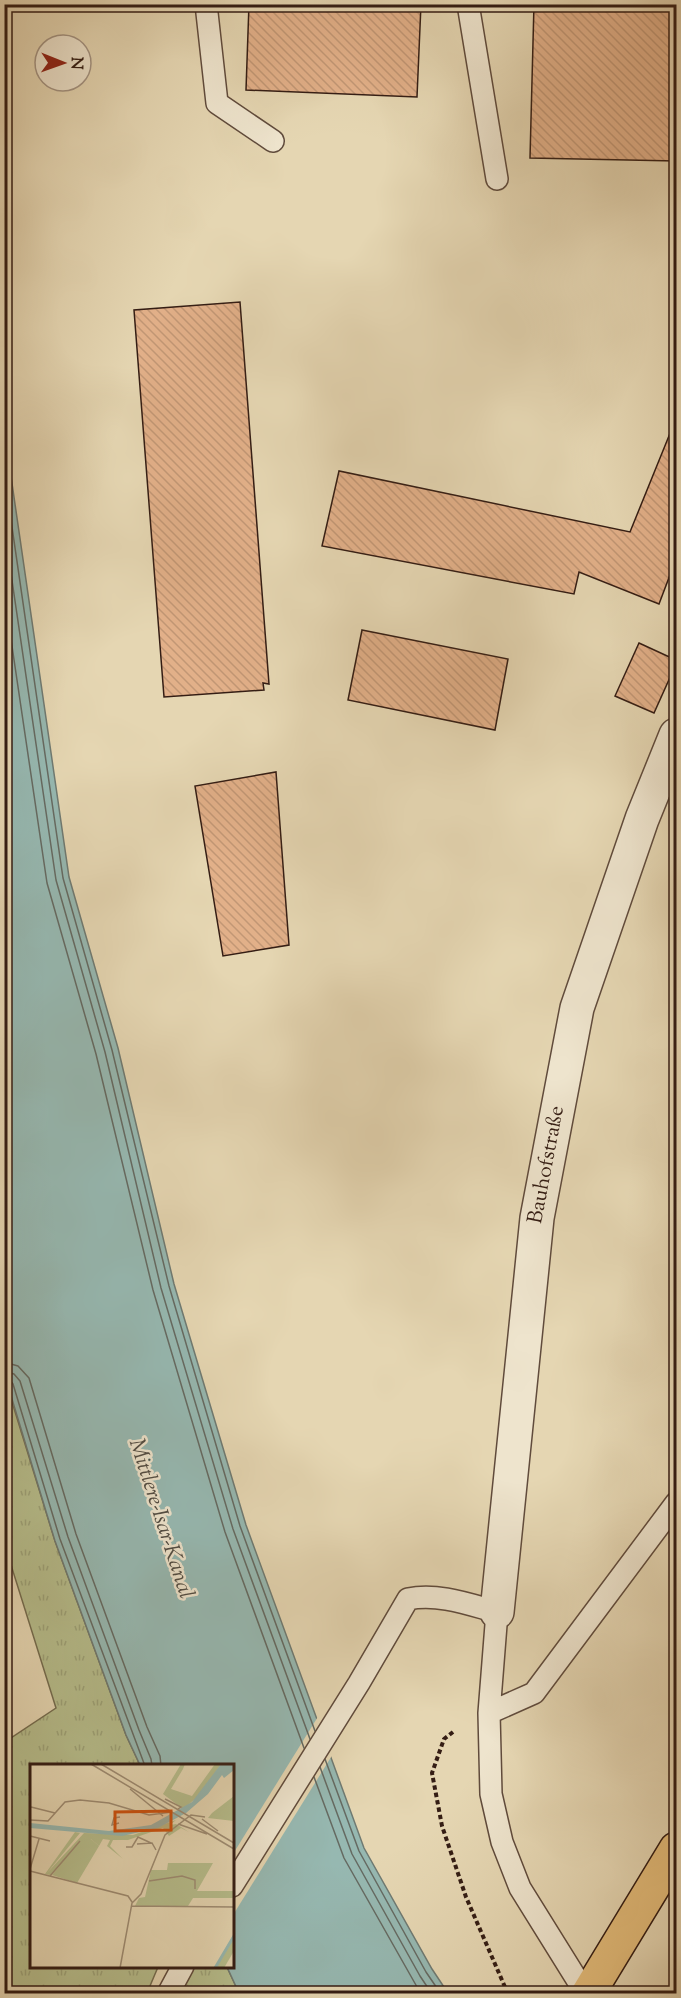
<svg xmlns="http://www.w3.org/2000/svg" width="681" height="1998" font-family="'Sorts Mill Goudy',serif">
	<defs>
		<pattern id="grass-tufts" width="24" height="20" patternUnits="userSpaceOnUse" patternTransform="scale(1.5)"><rect width="24" height="20" fill="#b6bd8c"/><path d="M3 7l-1-3M5 7V3M7 7l1-3M15 17l-1-3M17 17v-4M19 17l1-3" fill="none" stroke="#9da278"/></pattern>
		<pattern id="building-back-hatch" width="6" height="6" patternUnits="userSpaceOnUse" patternTransform="scale(1.5)"><rect width="6" height="6" fill="#e2b089"/><path d="M-1 5l2 2M0 0l6 6M5-1l2 2" fill="none" stroke="#c29775"/></pattern>
	</defs>
	<rect width="100%" height="100%" fill="#e5d6b2"/>
	<filter id="stains"><feTurbulence type="fractalNoise" baseFrequency=".00333" numOctaves="4"/><feColorMatrix values="0 0 0 0 .2 0 0 0 0 .09 0 0 0 0 .02 0 0 0 .5 -.17"/></filter>
	<radialGradient id="worn" r=".72"><stop offset=".6" stop-color="#630" stop-opacity="0"/><stop offset="1" stop-color="#630" stop-opacity=".3"/></radialGradient>
	<!-- grass -->
	<path fill="url(#grass-tufts)" stroke="#756d50" stroke-width="1.5" d="M 4,1376 L 55,1541 L 126,1735 L 140,1765 L 32,1766 L 32,1966 L 158,1967 L 147,1993 L 5,1993 L 5,1742 L 56,1708 L 5,1546 Z
		M 176,1967 L 227,1967 L 239,1993 L 185,1993 L 186,1989 Z"/>
	<!-- water -->
	<path fill="#96b8b1" stroke="#6f7a72" stroke-width="1.5" d="M 4,428 L 69,877 L 118,1048 L 174,1284 L 246,1525 L 364,1848 L 432,1969 L 448,1993 L 239,1993 L 227,1967 L 232,1966 L 232,1766 L 140,1765 L 126,1735 L 55,1541 L 5,1376 Z"/>
	<!-- pier -->
	<path fill="#e5d6b2" d="M 319,1715 L 333,1754 L 233,1915 L 233,1854 Z"/>
	<g fill="none" stroke-linecap="round" stroke-linejoin="round">
		<!-- shore -->
		<path stroke="#656a62" stroke-width="1.5" d="M 4,472 L 63,878 L 112,1050 L 169,1286 L 240,1526 L 315,1731
			M 4,526 L 56,880 L 105,1052 L 161,1288 L 233,1529 L 310,1739
			M 4,592 L 47,883 L 96,1054 L 153,1290 L 225,1532 L 304,1748
			M 4,1362 L 18,1366 L 29,1378 L 76,1534 L 147,1727 L 160,1756 L 161,1766
			M 4,1371 L 14,1374 L 20,1381 L 68,1537 L 139,1730 L 151,1759 L 152,1766
			M 4,1379 L 10,1380 L 13,1384 L 60,1539 L 145,1766
			M 325,1759 L 359,1851 L 426,1972 L 441,1994
			M 320,1767 L 352,1854 L 420,1976 L 432,1994
			M 314,1777 L 344,1858 L 421,1994"/>
	</g>
	<!-- building -->
	<path fill="url(#building-back-hatch)" stroke="#341d14" stroke-width="1.5" d="M 249,4 L 421,4 L 417,97 L 246,90 Z
		M 534,4 L 676,4 L 676,161 L 530,158 Z
		M 240,302 L 269,684 L 263,683 L 264,690 L 164,697 L 134,310 Z
		M 675,421 L 676,422 L 676,559 L 659,604 L 579,572 L 574,594 L 322,546 L 339,471 L 630,532 Z
		M 362,630 L 508,659 L 495,730 L 348,700 Z
		M 639,643 L 676,660 L 676,664 L 654,713 L 615,696 Z
		M 276,772 L 289,945 L 223,956 L 195,786 Z"/>
	<g fill="none" stroke-linecap="round" stroke-linejoin="round">
		<!-- lane casing -->
		<g stroke="#604b3c" stroke-width="24">
			<path id="lane" d="M 206,4 L 217,103 L 273,141
				M 468,4 L 497,179
				M 489,1713 L 534,1693 L 676,1503
				M 232,1886 L 359,1683 L 408,1599 C 438,1593 468,1604 497,1612 L 489,1713 L 491,1794 L 502,1842 L 520,1888 L 586,1994
				M 168,1994 L 183,1966"/>
		</g>
		<!-- street casing -->
		<g stroke="#604b3c" stroke-width="36">
			<g id="street">
				<path id="s1" d="M 497,1612 L 537,1218 L 577,1008 L 642,819 L 676,735"/>
			</g>
		</g>
		<!-- highway casing -->
		<g stroke="#341d14" stroke-width="36">
			<path id="highway" d="M 588,1994 L 676,1849"/>
		</g>
		<!-- path -->
		<path stroke="#341d14" stroke-width="4" stroke-dasharray="4.5 3" stroke-linecap="butt" d="M 453,1732 L 444,1739 L 432,1773 L 442,1826 L 466,1897 L 508,1994"/>
		<!-- lane -->
		<use href="#lane" stroke="#eee4cd" stroke-width="21"/>
		<!-- street -->
		<use href="#street" stroke="#eee4cd" stroke-width="33"/>
		<!-- highway -->
		<use href="#highway" stroke="#e2bb79" stroke-width="33"/>
	</g>
	<g text-anchor="middle" dominant-baseline="central" stroke-width="5" stroke-linejoin="round" paint-order="stroke">
		<!-- street labels -->
		<g font-size="21" fill="#341d14" stroke="#eee4cd">
			<text stroke="none"><textPath href="#s1" startOffset="450">Bauhofstraße</textPath></text>
		</g>
		<!-- water labels -->
		<g font-size="22" font-style="italic" fill="#514c43" stroke="#eee4cd">
			<text transform="translate(160 1519) rotate(72)">Mittlere-Isar-Kanal</text>
		</g>
	</g>
	<!-- overview -->
	<g transform="translate(30 1764)">
		<rect width="204" height="204" fill="#e5d6b2"/>
		<path d="M 151,0 L 155,0 L 153,5 L 141,25 L 162,32 L 185,0 L 191,0 L 171,30 L 153,45 L 133,30 ZM 204,32 L 204,57 L 178,54 L 182,49 ZM 146,56 L 140,61 L 146,60 L 159,68 L 151,64 L 139,72 L 133,64 L 98,76 L 83,76 L 80,82 L 93,95 L 77,82 L 80,76 L 73,75 L 69,82 L 61,75 L 20,111 L 15,110 L 45,68 L 50,69 L 17,109 L 54,69 L 103,71 Z" fill="#b6bd8c"/>
		<path d="M 204,170 L 204,187 L 194,204 L 184,204 Z" fill="#b6bd8c"/>
		<path d="M 61,75 L 69,82 L 47,119 L 22,111 L 51,77 ZM 138,99 L 183,99 L 167,127 L 204,127 L 204,134 L 163,134 L 158,142 L 105,142 L 109,134 L 115,133 L 121,106 L 137,106 Z" fill="#b6bd8c"/>
		<path d="M 191,0 L 204,0 L 204,6 L 194,14 L 192,11 L 178,30 L 156,49 L 128,64 L 92,72 L 0,64 L 0,59 L 79,67 L 121,61 L 162,38 Z" fill="#96b8b1"/>
		<path fill="none" stroke="#96b8b1" stroke-width="3" d="M 185,204 L 204,172"/>
		<path fill="none" stroke="#9e8c73" stroke-width="1.5" d="M 61,0 L 204,85M 71,0 L 204,79M 100,25 L 133,52M 135,35 L 151,43 L 148,45M 1,43 L 25,49M 172,55 L 188,67M 0,56 L 18,57 L 35,38 L 50,36 L 79,39 L 119,51 L 142,48M 89,59 L 82,61 L 84,54 L 90,53M 148,60 L 177,70M 0,72 L 20,77M 107,80 L 122,79 L 126,86M 96,83 L 102,83 L 108,73 L 121,79M 0,105 L 9,75M 0,107 L 98,132 L 102,138M 20,112 L 50,77M 119,117 L 152,112 L 165,116 L 165,125M 102,142 L 204,143M 90,204 L 102,139 L 111,130 L 135,71 L 161,51 L 175,53"/>
		<path fill="#cd500d" fill-opacity="0.15" stroke="#cd500d" stroke-width="3" d="M 141,47 L 141,66 L 85,67 L 85,48 Z"/>
		<rect width="204" height="204" fill="none" stroke="#341d14" stroke-width="3"/>
	</g>
	<!-- margin -->
	<rect width="681" height="1998" fill="none" stroke="#e5d6b2" stroke-width="24"/>
	<rect x="6" y="6" width="669" height="1986" fill="none" stroke="#341d14" stroke-width="3"/>
	<rect x="12" y="12" width="657" height="1974" fill="none" stroke="#341d14" stroke-width="1.5"/>
	<!-- north arrow -->
	<g transform="translate(63 63) rotate(91)"><circle r="28" fill="#eee4cd" stroke="#a49483" stroke-width="1.5"/>
	<path d="M0-4.5L10 22L0 15L-10 22Z" fill="#8f2418"/>
	<text y="-9" font-size="16" font-weight="bold" text-anchor="middle" fill="#341d14">N</text>
	</g>
	<rect width="100%" height="100%" filter="url(#stains)"/>
	<rect width="100%" height="100%" fill="url(#worn)"/>
</svg>
